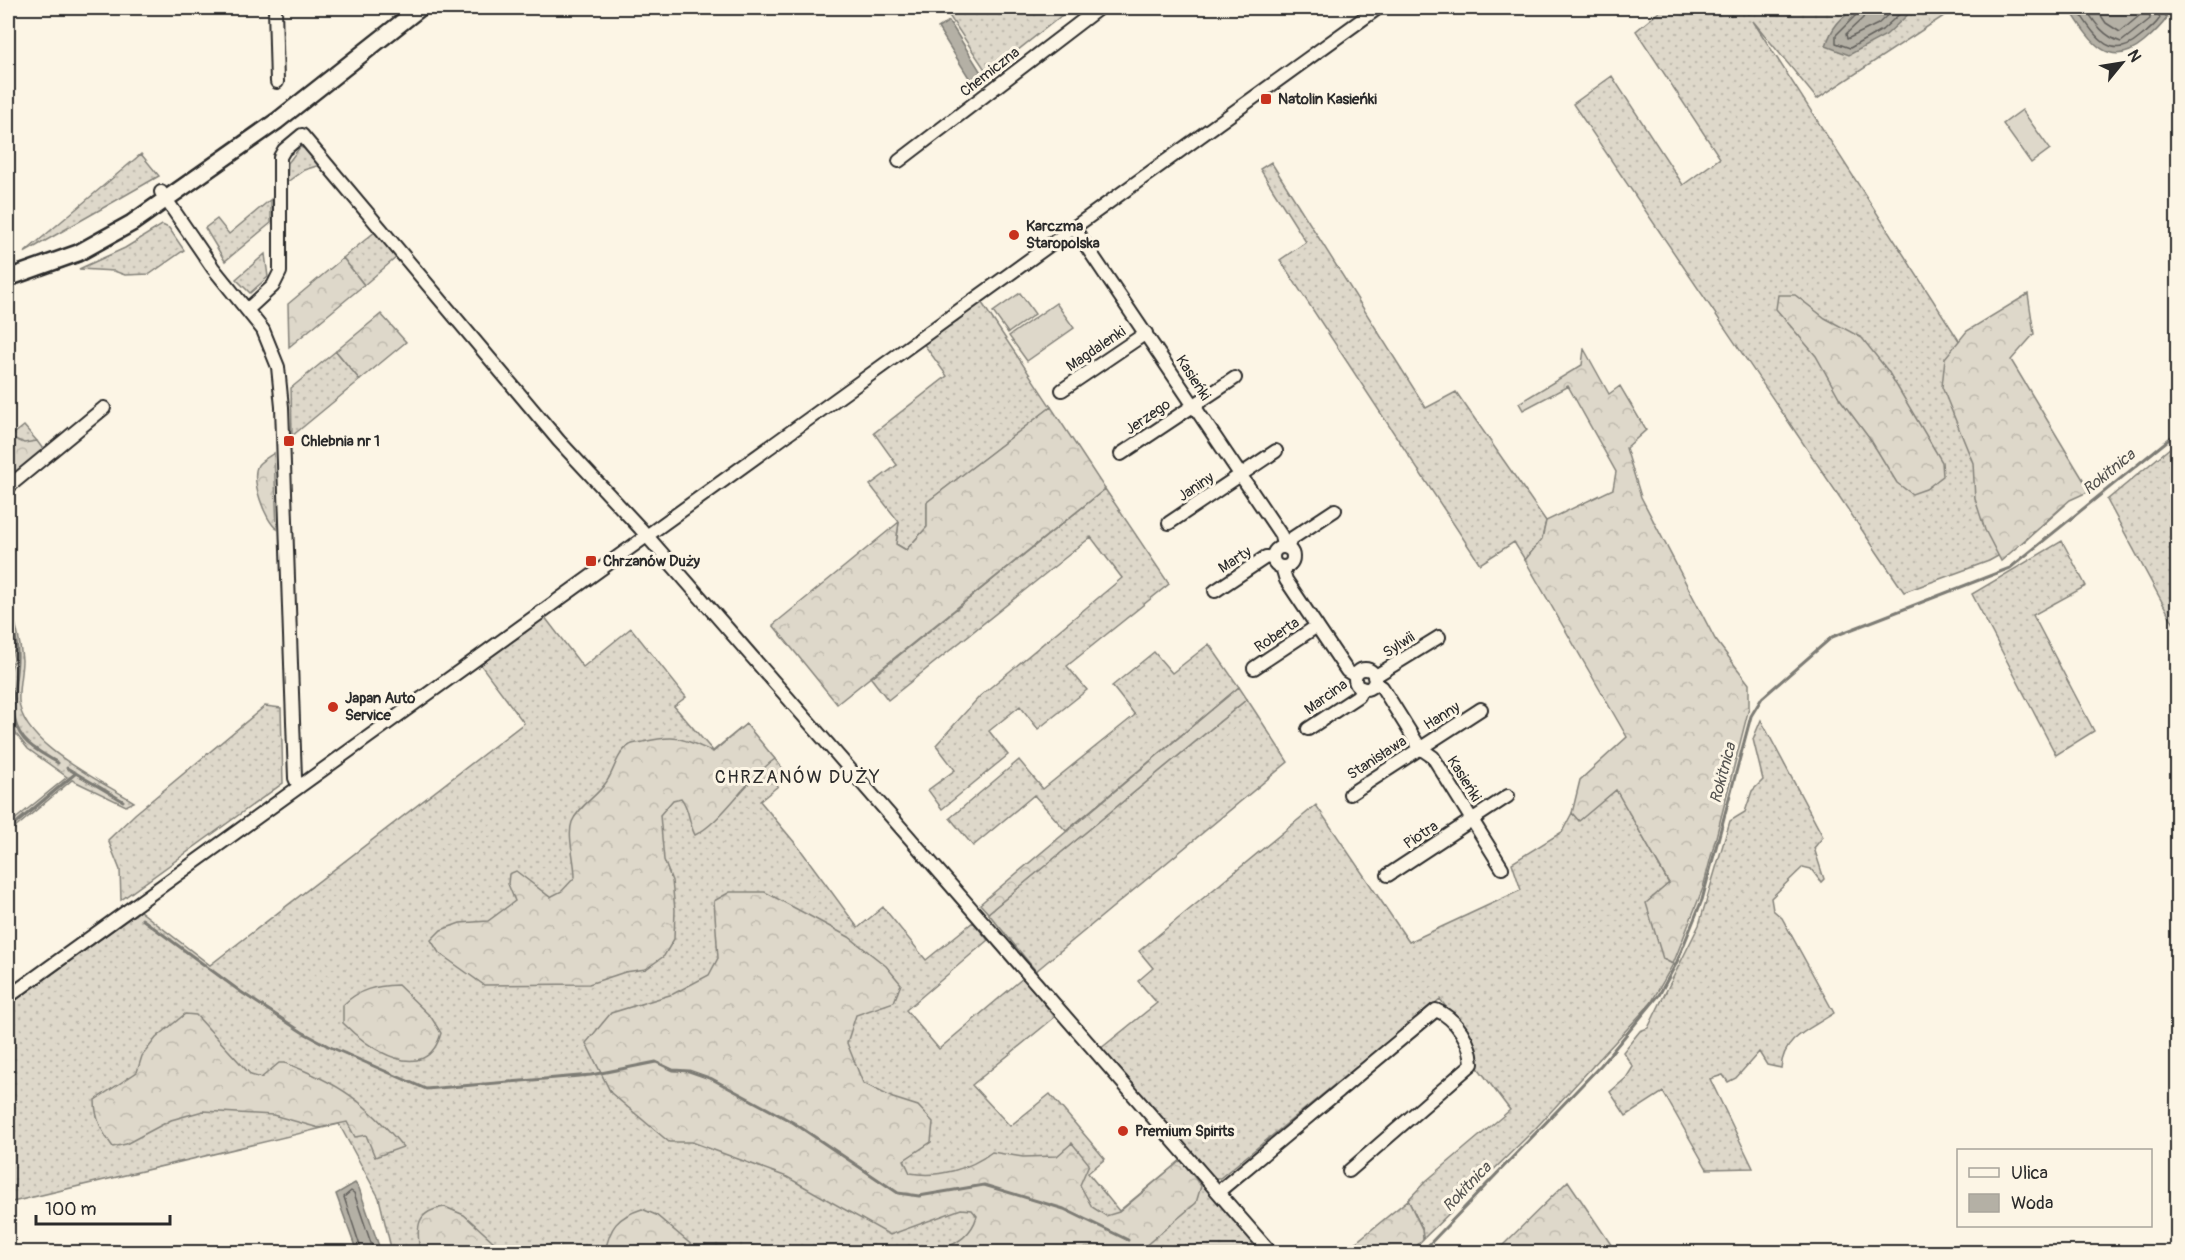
<svg xmlns="http://www.w3.org/2000/svg" width="2185" height="1260" font-family="Pangolin,sans-serif">
	<defs>
		<pattern id="grass-dots" width="8" height="8" patternUnits="userSpaceOnUse" patternTransform="scale(1.5)"><rect width="8" height="8" fill="#ded8ca"/><path d="M2 2h.1M6 6h.1" fill="none" stroke="#bfbaae" stroke-width="1.8" stroke-linecap="round"/></pattern>
		<pattern id="forest-crowns" width="20" height="18" patternUnits="userSpaceOnUse" patternTransform="scale(1.5)"><rect width="20" height="18" fill="#ded8ca"/><path d="M2 6a3 3 0 1 1 6 0M12 15a3 3 0 1 1 6 0" fill="none" stroke="#bfbaae"/></pattern>
	</defs>
	<rect width="100%" height="100%" fill="#fcf5e5"/>
	<filter id="ink" filterUnits="userSpaceOnUse"><feTurbulence type="fractalNoise" baseFrequency=".0167" numOctaves="2"/><feDisplacementMap in="SourceGraphic" scale="12" xChannelSelector="R" yChannelSelector="G"/><feConvolveMatrix kernelMatrix="1 2 1 2 8 2 1 2 1" color-interpolation-filters="sRGB"/></filter>
	<g filter="url(#ink)">
		<!-- grass -->
		<path fill="url(#grass-dots)" stroke="#84827a" stroke-width="1.5" d="M 944,8 L 1071,8 L 988,74 Z
			M 1664,8 L 1743,8 L 1748,14 L 1764,8 L 1956,8 L 1817,99 L 1753,21 L 2065,505 L 2025,541 L 1989,561 L 1904,592 L 1573,104 L 1612,76 L 1683,185 L 1720,158 L 1636,31 Z
			M 300,147 L 308,150 L 320,165 L 304,170 L 287,182 L 288,163 Z
			M 141,154 L 159,176 L 24,253 Z
			M 1271,162 L 1426,408 L 1456,392 L 1546,521 L 1542,539 L 1525,560 L 1514,542 L 1480,564 L 1280,260 L 1306,242 L 1260,169 Z
			M 271,199 L 271,223 L 225,261 L 205,228 L 217,219 L 229,234 Z
			M 162,225 L 169,228 L 184,250 L 150,274 L 125,275 L 114,271 L 79,269 L 125,248 Z
			M 376,231 L 397,257 L 364,285 L 343,258 Z
			M 265,254 L 268,277 L 250,293 L 236,279 Z
			M 978,297 L 1051,407 L 927,502 L 927,527 L 906,550 L 896,544 L 899,522 L 870,485 L 897,465 L 874,433 L 947,376 L 923,343 Z
			M 336,351 L 360,380 L 292,436 L 291,388 Z
			M 24,426 L 37,441 L 24,444 L 10,437 Z
			M 2177,442 L 2178,622 L 2174,624 L 2107,500 Z
			M 1105,489 L 1169,584 L 1067,666 L 1087,690 L 1038,729 L 1020,706 L 989,731 L 1008,755 L 942,809 L 928,790 L 955,770 L 936,745 L 980,696 L 1122,578 L 1091,537 L 888,700 L 871,678 Z
			M 2062,541 L 2086,586 L 2033,615 L 2094,731 L 2056,755 L 1972,594 Z
			M 8,597 C 14,617 20,638 22,660 C 22,673 18,687 19,701 C 22,745 100,780 134,802 L 126,806 L 72,780 L 8,834 L 8,825 L 67,777 L 28,749 L 16,734 L 8,708 L 10,671 L 14,659 L 8,624 Z
			M 544,616 L 583,667 L 631,628 L 686,697 L 674,706 L 713,751 L 746,724 L 783,769 L 771,779 L 778,786 L 760,801 L 800,849 L 858,928 L 883,907 L 926,960 L 973,922 L 988,940 L 906,1010 L 939,1049 L 1023,978 L 1055,1017 L 972,1085 L 1010,1126 L 1050,1094 L 1105,1159 L 1088,1173 L 1119,1211 L 1181,1160 L 1256,1244 L 1246,1252 L 392,1252 L 379,1198 L 339,1124 L 8,1203 L 8,1006 L 140,911 L 210,965 L 524,723 L 480,664 Z
			M 1209,644 L 1239,687 L 1066,831 L 1034,795 L 973,846 L 950,818 L 1019,760 L 1043,789 L 1135,715 L 1112,686 L 1154,652 L 1172,673 Z
			M 1247,699 L 1288,762 L 1036,971 L 988,913 Z
			M 265,706 L 281,708 L 283,783 L 121,900 L 120,870 L 108,840 L 135,814 Z
			M 1761,720 L 1823,837 L 1814,848 L 1824,879 L 1821,882 L 1811,869 L 1803,867 L 1771,898 L 1773,910 L 1782,918 L 1834,1013 C 1811,1029 1783,1037 1781,1068 L 1767,1065 L 1759,1052 L 1736,1078 L 1728,1082 L 1723,1075 L 1710,1079 L 1753,1168 L 1707,1169 L 1663,1092 L 1626,1116 L 1610,1092 L 1626,1078 L 1633,1067 L 1623,1052 L 1640,1031 L 1648,1028 L 1699,925 L 1730,821 L 1745,812 L 1752,791 L 1763,780 L 1753,739 Z
			M 1616,789 L 1669,884 L 1663,959 L 1673,964 L 1651,1003 L 1534,1130 L 1423,1239 L 1422,1228 L 1408,1200 L 1426,1181 L 1510,1110 L 1476,1065 L 1458,1023 L 1440,999 L 1220,1178 L 1215,1178 L 1100,1049 L 1157,1003 L 1138,981 L 1153,968 L 1139,951 L 1316,805 L 1409,942 L 1521,890 L 1512,863 L 1562,832 L 1572,813 L 1579,820 Z"/>
		<!-- forest -->
		<path fill="url(#forest-crowns)" stroke="#84827a" stroke-width="1.5" d="M 343,258 L 364,285 L 289,347 L 288,304 Z
			M 2028,294 L 2034,334 L 2011,360 L 2090,491 L 2070,500 L 2001,561 L 1985,530 L 1975,499 L 1973,463 L 1942,387 L 1945,358 L 1967,331 Z
			M 1778,295 L 1795,295 L 1825,318 L 1862,338 L 1888,371 L 1942,462 L 1943,476 L 1926,489 L 1912,494 L 1897,483 L 1872,442 L 1840,399 L 1816,356 L 1776,309 Z
			M 381,314 L 406,342 L 360,380 L 336,351 Z
			M 1584,349 L 1609,394 L 1620,386 L 1646,430 L 1626,448 L 1641,497 L 1715,639 L 1749,684 L 1749,708 L 1703,888 L 1673,964 L 1663,959 L 1646,903 L 1669,883 L 1616,790 L 1579,821 L 1572,813 L 1580,780 L 1627,737 L 1525,560 L 1542,539 L 1546,521 L 1613,489 L 1616,472 L 1568,386 L 1523,410 L 1519,403 L 1582,365 Z
			M 1051,407 L 1105,489 L 837,704 L 773,625 L 899,522 L 896,544 L 906,550 L 927,527 L 927,502 Z
			M 10,437 L 24,443 L 37,441 L 46,453 L 18,475 L 8,469 L 8,439 Z
			M 274,453 L 277,529 C 265,521 250,479 258,465 C 261,461 270,456 274,453 Z
			M 1239,687 L 1247,699 L 988,913 L 980,904 Z
			M 746,724 L 775,759 C 746,779 722,822 695,835 C 688,822 690,809 681,798 L 673,800 L 660,815 L 664,860 L 672,881 L 675,910 L 674,939 L 664,956 L 646,969 L 625,972 L 589,984 L 484,985 L 439,953 L 431,940 L 441,930 L 460,923 L 488,921 L 515,901 L 508,884 L 509,874 L 516,871 L 550,897 L 562,891 L 575,877 C 575,860 567,836 572,822 C 578,807 596,797 605,784 C 614,773 616,753 630,745 C 633,743 639,743 643,742 C 677,734 682,738 713,752 Z
			M 730,892 L 765,892 L 849,937 L 886,966 L 901,984 L 894,1002 L 856,1015 L 847,1043 L 863,1083 L 893,1098 L 918,1106 L 933,1122 L 931,1142 L 904,1160 L 910,1173 C 938,1178 970,1169 992,1152 L 1023,1157 L 1057,1156 L 1072,1143 L 1089,1164 L 1080,1185 L 1092,1207 L 1106,1216 L 1119,1212 L 1181,1160 L 1201,1186 L 1196,1203 L 1138,1252 L 938,1252 C 956,1243 971,1237 977,1216 L 972,1210 L 961,1209 L 890,1235 L 787,1177 L 692,1142 L 669,1142 L 611,1093 L 586,1043 L 611,1013 L 673,994 L 709,975 L 718,958 L 714,901 Z
			M 398,985 L 431,1017 L 441,1033 C 426,1088 367,1048 343,1023 L 343,1005 C 359,989 375,986 398,985 Z
			M 185,1014 L 196,1015 L 251,1075 L 261,1078 L 279,1063 L 285,1063 C 339,1083 366,1102 403,1147 L 375,1157 L 366,1135 L 355,1137 L 347,1122 L 319,1128 L 273,1115 L 203,1111 L 171,1120 L 126,1144 L 113,1147 C 102,1132 95,1119 95,1100 L 137,1072 L 142,1056 L 156,1038 Z
			M 1568,1181 L 1616,1252 L 1495,1252 L 1497,1251 Z
			M 1408,1200 L 1422,1229 L 1423,1239 L 1411,1252 L 1344,1252 Z
			M 445,1207 L 464,1215 L 505,1252 L 420,1252 C 416,1226 416,1211 445,1207 Z
			M 642,1209 L 656,1215 L 700,1252 L 605,1252 C 610,1227 617,1217 642,1209 Z"/>
		<!-- green -->
		<path fill="#ded8ca" stroke="#84827a" stroke-width="1.5" d="M 2022,110 L 2050,149 L 2031,163 L 2003,124 Z
			M 1020,293 L 1035,314 L 1008,333 L 993,312 Z
			M 1056,303 L 1074,328 L 1027,361 L 1009,336 Z"/>
		<!-- water -->
		<path fill="#b4b0a5" stroke="#7d7b74" stroke-width="1.5" d="M 1857,8 L 1915,8 L 1886,35 L 1849,55 L 1826,46 C 1831,28 1841,16 1857,8 Z
			M 2069,8 L 2161,8 L 2167,18 C 2160,28 2152,35 2144,42 C 2107,73 2088,37 2069,8 Z
			M 949,21 L 982,74 L 971,81 L 938,28 Z
			M 355,1183 L 359,1188 L 381,1252 L 357,1252 L 336,1194 Z"/>
		<g fill="none" stroke-linecap="round" stroke-linejoin="round">
			<!-- shore -->
			<path stroke="#62605c" stroke-width="1.5" d="M 1858,8 L 1857,14 L 1836,35 L 1836,43 L 1850,48 L 1882,30 L 1906,8
				M 1866,8 L 1863,18 L 1846,34 L 1847,39 L 1878,24 L 1895,8
				M 2076,8 C 2093,32 2109,64 2139,38 C 2147,32 2155,26 2160,18 L 2156,8
				M 2085,8 C 2095,23 2103,36 2121,42 L 2150,19 L 2149,8
				M 2096,8 L 2106,23 L 2120,32 L 2139,16 L 2140,8
				M 362,1252 L 344,1197 L 351,1191 L 354,1193 L 374,1252"/>
			<!-- stream -->
			<path stroke="#7d7b74" stroke-width="3" d="M 8,609 L 10,617
				M 13,624 C 14,633 17,643 17,652 C 19,681 3,713 24,739 C 32,749 47,756 58,763
				M 67,768 L 123,801
				M 8,830 L 76,773
				M 142,919 L 241,992 L 302,1032 L 328,1046 L 426,1089 L 591,1075 L 656,1062 L 673,1070 L 689,1071 L 712,1079 L 794,1123 L 898,1193 L 919,1196 L 984,1185 L 1064,1209 L 1128,1240
				M 1422,1252 L 1601,1065 L 1659,995 L 1676,964 L 1702,900 L 1751,716 L 1762,698 L 1832,637 L 2010,568 L 2178,432"/>
			<!-- minor casing -->
			<g stroke="#2b2b2b" stroke-width="16">
				<path id="minor" d="M 275,8 L 277,82
					M 899,161 L 1099,8
					M 161,192 L 213,268 L 263,330 L 278,367 L 282,407 L 295,778 L 299,787
					M 1074,228 L 1281,535 L 1283,547
					M 247,310 L 273,286 L 280,272 L 280,157 L 284,150 L 302,135 L 559,441 L 640,528 L 1270,1252
					M 1062,390 L 1146,333
					M 1121,454 L 1235,378
					M 8,487 L 104,408
					M 1169,523 L 1276,451
					M1273 557a10 10 0 1 1 20 0a10 10 0 1 1-20 0Z
					M 1287,548 L 1291,539 L 1335,510
					M 1282,567 L 1286,580 L 1347,671 L 1355,676
					M 1215,591 L 1266,557 L 1273,558
					M 1254,668 L 1317,626
					M1355 679a10 10 0 1 1 20 0a10 10 0 1 1-20 0Z
					M 1374,677 L 1439,637
					M 1374,683 L 1382,687 L 1420,748 L 1433,757 L 1502,868
					M 1308,729 L 1358,696 L 1362,688
					M 1350,794 L 1481,709
					M 1388,875 L 1508,796
					M 8,997 L 1378,8
					M 1218,1192 L 1436,1010 C 1457,1019 1471,1042 1472,1064 L 1349,1171"/>
			</g>
			<!-- major casing -->
			<g stroke="#2b2b2b" stroke-width="20">
				<path id="major" d="M 8,278 L 78,253 L 132,223 L 277,121 L 420,8"/>
			</g>
			<!-- minor -->
			<use href="#minor" stroke="#fcf5e5" stroke-width="12"/>
			<!-- major -->
			<use href="#major" stroke="#fcf5e5" stroke-width="15"/>
		</g>
	</g>
	<!-- markers -->
	<g fill="#c8321e" stroke="#fcf5e5" stroke-width="2">
		<rect x="1260" y="93" width="12" height="12" rx="3"/>
		<circle cx="1014" cy="235" r="6"/>
		<rect x="283" y="435" width="12" height="12" rx="3"/>
		<rect x="585" y="555" width="12" height="12" rx="3"/>
		<circle cx="333" cy="707" r="6"/>
		<circle cx="1123" cy="1131" r="6"/>
	</g>
	<g text-anchor="middle" dominant-baseline="central" stroke-width="6" stroke-linejoin="round" paint-order="stroke">
		<!-- street labels -->
		<g font-size="15" fill="#2b2b2b" stroke="#fcf5e5">
			<text transform="translate(990 72) rotate(-38)">Chemiczna</text>
			<text transform="translate(1096 349) rotate(-34)">Magdalenki</text>
			<text transform="translate(1193 378) rotate(57)">Kasieńki</text>
			<text transform="translate(1148 417) rotate(-34)">Jerzego</text>
			<text transform="translate(1196 487) rotate(-34)">Janiny</text>
			<text transform="translate(1235 560) rotate(-33)">Marty</text>
			<text transform="translate(1277 635) rotate(-34)">Roberta</text>
			<text transform="translate(1399 645) rotate(-33)">Sylwii</text>
			<text transform="translate(1326 697) rotate(-36)">Marcina</text>
			<text transform="translate(1442 716) rotate(-32)">Hanny</text>
			<text transform="translate(1377 758) rotate(-33)">Stanisława</text>
			<text transform="translate(1464 779) rotate(58)">Kasieńki</text>
			<text transform="translate(1421 835) rotate(-34)">Piotra</text>
		</g>
		<!-- poi labels -->
		<g font-size="15" font-weight="bold" fill="#2b2b2b" stroke="#fcf5e5" text-anchor="start">
			<text x="1278" y="99">Natolin Kasieńki</text>
			<text x="1026" y="226">Karczma<tspan x="1026" dy="17">Staropolska</tspan></text>
			<text x="301" y="441">Chlebnia nr 1</text>
			<text x="603" y="561">Chrzanów Duży</text>
			<text x="345" y="698">Japan Auto<tspan x="345" dy="17">Service</tspan></text>
			<text x="1135" y="1131">Premium Spirits</text>
		</g>
		<!-- water labels -->
		<g font-size="16" font-style="italic" fill="#545350" stroke="#fcf5e5">
			<text transform="translate(2109 472) rotate(-39)">Rokitnica</text>
			<text transform="translate(1723 773) rotate(-75)">Rokitnica</text>
			<text transform="translate(1467 1187) rotate(-46)">Rokitnica</text>
		</g>
		<!-- quarter labels -->
		<g font-size="18" letter-spacing="1.5" fill="#2b2b2b" stroke="#fcf5e5">
			<text x="798" y="777">CHRZANÓW DUŻY</text>
		</g>
	</g>
	<!-- margin -->
	<rect width="2185" height="1260" fill="none" stroke="#fcf5e5" stroke-width="30"/>
	<rect x="15" y="15" width="2155" height="1230" fill="none" stroke="#2b2b2b" stroke-width="2" filter="url(#ink)"/>
	<!-- legend -->
	<rect x="1957" y="1149" width="195" height="78" fill="#fcf5e5" stroke="#a8a49b" stroke-width="1.5"/>
	<rect x="1969" y="1168" width="30" height="9" fill="#fcf5e5" stroke="#a8a49b" stroke-width="1.5"/>
	<text x="2011" y="1179" font-size="18" fill="#2b2b2b">Ulica</text>
	<rect x="1969" y="1194" width="30" height="18" fill="#b4b0a5" stroke="#a8a49b" stroke-width="1.5"/>
	<text x="2011" y="1209" font-size="18" fill="#2b2b2b">Woda</text>
	<!-- north arrow -->
	<g transform="translate(2122 63) rotate(60)" stroke="#fcf5e5" stroke-width="4.5" paint-order="stroke">
	<path d="M0-4.5L10 22L0 15L-10 22Z" fill="#2b2b2b"/>
	<text y="-9" font-size="16" font-weight="bold" text-anchor="middle" fill="#2b2b2b">N</text>
	</g>
	<!-- scale -->
	<path d="M36 1215v9h134v-9" fill="none" stroke="#2b2b2b" stroke-width="3"/>
	<text x="45" y="1215" font-size="18" fill="#2b2b2b" stroke="#fcf5e5" stroke-width="4.5" paint-order="stroke">100 m</text>
</svg>
